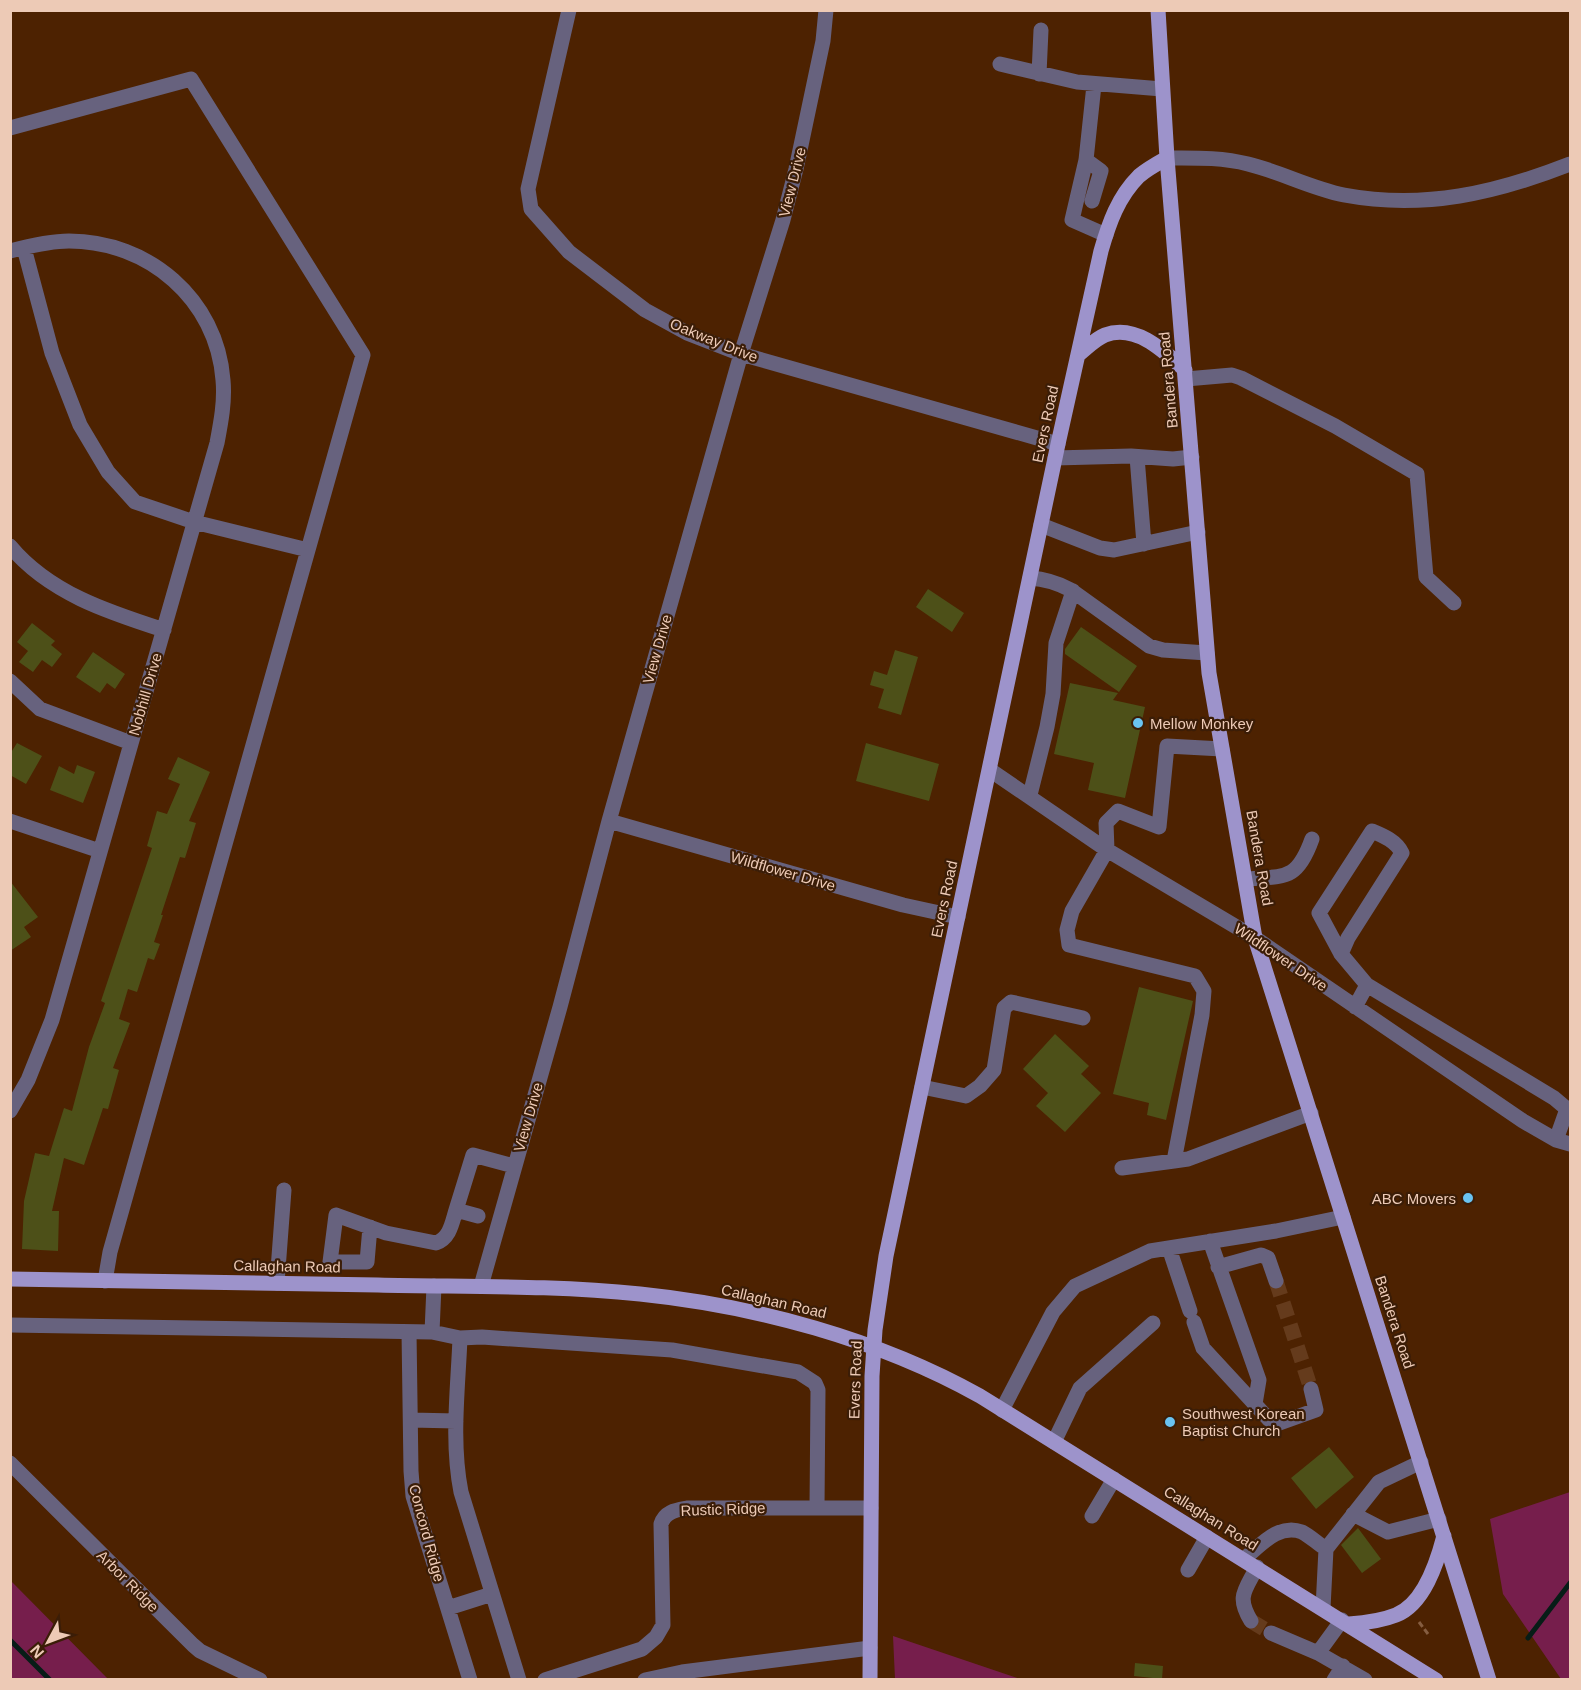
<svg xmlns="http://www.w3.org/2000/svg" width="1581" height="1690" font-family="Helvetica,sans-serif">
	<rect width="100%" height="100%" fill="#4d2201"/>
	<!-- green -->
	<path fill="#761e4c" d="M 1570,1492 L 1570,1679 L 1561,1679 L 1503,1594 L 1490,1519 Z
		M 11,1581 L 108,1679 L 14,1680 L 11,1677 Z
		M 893,1636 L 1020,1679 L 895,1679 Z"/>
	<g fill="none" stroke-linecap="round" stroke-linejoin="round">
		<!-- stream -->
		<path stroke="#071d17" stroke-width="5" d="M 1528,1638 L 1570,1583
			M 10,1640 L 50,1680"/>
	</g>
	<!-- building -->
	<path fill="#4d5018" d="M 928,589 L 964,613 L 952,632 L 916,607 Z
		M 32,623 L 55,641 L 51,645 L 62,654 L 52,667 L 42,660 L 33,672 L 19,662 L 28,651 L 17,642 Z
		M 1081,627 L 1137,666 L 1119,692 L 1065,654 L 1065,649 Z
		M 895,650 L 918,657 L 901,715 L 878,708 L 884,689 L 870,685 L 874,671 L 887,675 Z
		M 93,652 L 125,674 L 115,689 L 107,683 L 100,693 L 76,677 Z
		M 1070,683 L 1118,693 L 1113,700 L 1145,707 L 1125,798 L 1088,790 L 1094,763 L 1054,754 Z
		M 17,743 L 42,756 L 26,784 L 10,775 L 10,754 Z
		M 866,743 L 939,764 L 929,801 L 856,781 Z
		M 178,757 L 210,772 L 189,821 L 196,823 L 185,858 L 180,857 L 161,915 L 163,915 L 154,942 L 160,944 L 154,960 L 148,958 L 137,992 L 128,989 L 119,1019 L 130,1023 L 113,1068 L 119,1070 L 108,1109 L 103,1108 L 84,1165 L 64,1158 L 52,1211 L 59,1211 L 58,1251 L 22,1249 L 24,1201 L 35,1153 L 49,1156 L 64,1108 L 72,1111 L 89,1047 L 105,1003 L 101,1001 L 152,848 L 147,846 L 157,811 L 167,814 L 180,784 L 168,779 Z
		M 77,765 L 95,772 L 83,803 L 50,790 L 59,766 L 74,774 Z
		M 10,881 L 38,917 L 24,927 L 31,937 L 10,951 Z
		M 1139,987 L 1193,1001 L 1166,1120 L 1147,1115 L 1149,1103 L 1113,1094 Z
		M 1055,1034 L 1089,1066 L 1081,1074 L 1101,1093 L 1065,1132 L 1036,1106 L 1048,1093 L 1023,1069 Z
		M 1329,1447 L 1354,1477 L 1316,1509 L 1291,1478 Z
		M 1358,1528 L 1381,1559 L 1362,1573 L 1341,1545 Z
		M 1135,1663 L 1163,1666 L 1162,1679 L 1134,1676 Z"/>
	<g fill="none" stroke-linecap="round" stroke-linejoin="round">
		<!-- minor-tunnel -->
		<path stroke="#653b1c" stroke-width="15" stroke-dasharray="15 8" stroke-linecap="butt" d="M 1276,1281 L 1311,1389
			M 1251,1621 L 1271,1633"/>
		<!-- path -->
		<path stroke="#855d40" stroke-width="3" stroke-dasharray="6 3" stroke-linecap="butt" d="M 1419,1622 L 1428,1634"/>
		<!-- minor -->
		<path stroke="#67627e" stroke-width="15" d="M 569,10 L 528,189 L 531,209 L 569,252 L 645,310 L 687,333 L 741,354 L 1058,444
			M 1000,64 L 1077,82 L 1162,89
			M 1039,74 L 1041,30
			M 1094,85 L 1086,160 L 1072,220 L 1106,235
			M 10,128 L 191,79 L 363,355 L 110,1252 L 105,1281
			M 1167,158 C 1194,158 1221,157 1248,164 C 1281,172 1310,188 1344,195 C 1424,210 1496,193 1570,164
			M 1086,160 L 1101,171 L 1092,201
			M 24,248 L 52,353 L 80,425 L 108,472 L 135,502 L 194,522 L 308,550
			M 10,251 C 29,246 49,241 69,241 C 148,241 217,299 223,380 C 225,401 221,422 217,443 L 52,1020 L 28,1080 L 10,1111
			M 1186,379 L 1232,375 L 1241,378 L 1335,426 L 1417,474 L 1426,577 L 1454,603
			M 1137,457 L 1144,544
			M 1055,458 L 1131,456 L 1173,459 L 1192,457
			M 1041,525 L 1100,548 L 1114,550 L 1198,532
			M 10,546 C 49,593 108,612 164,630
			M 1030,578 C 1046,579 1058,583 1071,590 L 1149,646 L 1163,650 L 1207,653
			M 10,681 L 40,709 L 131,743
			M 1222,749 L 1167,746 L 1159,827 L 1118,811 L 1106,823 L 1107,850 L 1072,911 L 1067,930 L 1069,945 L 1195,976 L 1204,991 L 1202,1015 L 1174,1161 L 1188,1159 L 1311,1113
			M 990,770 L 1107,850 L 1255,938 L 1523,1121 L 1556,1140 L 1570,1144
			M 1030,795 L 1047,727 L 1053,694 L 1056,643 L 1073,591
			M 10,821 L 100,851
			M 609,821 L 903,905 L 958,917
			M 1245,879 C 1285,876 1297,881 1312,839
			M 1341,954 L 1319,913 L 1372,831 C 1384,836 1396,841 1402,853 L 1348,938 L 1341,954 L 1367,985 L 1355,1007
			M 1367,985 L 1554,1098 L 1567,1109 L 1556,1140
			M 922,1087 L 966,1096 L 980,1086 L 994,1070 L 1004,1008 L 1011,1002 L 1083,1018
			M 1122,1168 L 1174,1161
			M 478,1216 L 456,1210 L 473,1155 L 514,1166
			M 370,1227 L 367,1262 L 330,1262 L 336,1215 L 386,1233 L 436,1243 C 450,1238 452,1223 456,1210
			M 1210,1241 L 1259,1380 L 1255,1404
			M 1169,1248 L 1190,1311
			M 1218,1267 L 1261,1255 L 1268,1258 L 1276,1281
			M 277,1283 L 284,1190
			M 481,1286 L 560,1007 L 609,821 L 741,354 L 783,220 L 796,169 L 823,41 L 826,10
			M 1194,1322 L 1203,1348 L 1274,1425 L 1316,1410 L 1311,1389
			M 10,1325 L 432,1332 L 460,1338 L 482,1337 L 672,1350 L 798,1372 L 815,1383 L 818,1390 L 817,1508
			M 409,1332 L 411,1471 L 413,1496 L 470,1680
			M 432,1332 L 434,1286
			M 460,1338 C 458,1389 451,1441 461,1492 L 519,1680
			M 1002,1410 L 1053,1312 L 1075,1286 L 1150,1251 L 1276,1231 L 1343,1217
			M 411,1420 L 456,1421
			M 1054,1442 L 1080,1388 L 1153,1323
			M 10,1463 L 193,1645 L 200,1651 L 260,1680
			M 1353,1514 L 1388,1532 L 1439,1519
			M 1092,1516 L 1114,1479
			M 1244,1559 C 1260,1546 1278,1523 1302,1532 C 1310,1536 1318,1544 1326,1549
			M 1188,1570 L 1207,1537
			M 448,1608 L 492,1594
			M 1323,1608 L 1326,1549 L 1379,1482 L 1421,1462
			M 1251,1621 C 1236,1596 1245,1591 1257,1567
			M 1271,1633 L 1318,1653 L 1342,1620
			M 1318,1653 L 1365,1680
			M 545,1680 L 642,1649 L 656,1637 L 663,1625 L 661,1524 C 665,1511 677,1510 688,1508 L 871,1508
			M 645,1680 L 682,1672 L 870,1648
			M 1334,1680 L 1343,1666"/>
		<!-- major -->
		<path stroke="#9d93cb" stroke-width="15" d="M 1158,10 L 1167,158 L 1209,673 L 1255,938 L 1489,1680
			M 1078,355 C 1087,348 1095,339 1105,335 C 1136,323 1165,352 1185,370
			M 10,1279 C 133,1281 255,1283 378,1285 C 465,1287 553,1285 640,1294 C 756,1306 878,1339 980,1396 L 1436,1680
			M 1349,1624 C 1364,1623 1381,1621 1396,1615 C 1424,1604 1437,1563 1444,1536
			M 870,1680 L 872,1376 L 875,1330 L 886,1256 L 1058,444 L 1101,251 C 1109,223 1118,197 1139,176 C 1147,169 1158,163 1167,158"/>
	</g>
	<!-- markers -->
	<g fill="#6ac3f1" stroke="#3b1d07" stroke-width="2">
		<circle cx="1138" cy="723" r="6"/>
		<circle cx="1468" cy="1198" r="6"/>
		<circle cx="1170" cy="1422" r="6"/>
	</g>
	<g text-anchor="middle" dominant-baseline="central" stroke-width="4.5" stroke-linejoin="round" paint-order="stroke">
		<!-- street labels -->
		<g font-size="15" fill="#edcab6" stroke="#3b1d07">
			<text transform="translate(792 182) rotate(-76)">View Drive</text>
			<text transform="translate(714 340) rotate(22)">Oakway Drive</text>
			<text transform="translate(1168 380) rotate(-95)">Bandera Road</text>
			<text transform="translate(1045 424) rotate(-78)">Evers Road</text>
			<text transform="translate(657 649) rotate(-74)">View Drive</text>
			<text transform="translate(145 694) rotate(-74)">Nobhill Drive</text>
			<text transform="translate(1260 858) rotate(80)">Bandera Road</text>
			<text transform="translate(783 871) rotate(16)">Wildflower Drive</text>
			<text transform="translate(944 899) rotate(-78)">Evers Road</text>
			<text transform="translate(1281 957) rotate(34)">Wildflower Drive</text>
			<text transform="translate(528 1117) rotate(-74)">View Drive</text>
			<text transform="translate(287 1266) rotate(1)">Callaghan Road</text>
			<text transform="translate(774 1301) rotate(13)">Callaghan Road</text>
			<text transform="translate(1395 1322) rotate(72)">Bandera Road</text>
			<text transform="translate(855 1380) rotate(-88)">Evers Road</text>
			<text transform="translate(723 1509) rotate(-2)">Rustic Ridge</text>
			<text transform="translate(1211 1518) rotate(32)">Callaghan Road</text>
			<text transform="translate(427 1533) rotate(75)">Concord Ridge</text>
			<text transform="translate(128 1581) rotate(45)">Arbor Ridge</text>
		</g>
		<!-- poi labels -->
		<g font-size="15" fill="#edcab6" stroke="#3b1d07" text-anchor="start">
			<text x="1150" y="723">Mellow Monkey</text>
			<text x="1456" y="1198" text-anchor="end">ABC Movers</text>
			<text x="1182" y="1413">Southwest Korean<tspan x="1182" dy="17">Baptist Church</tspan></text>
		</g>
	</g>
	<!-- border -->
	<rect width="1581" height="1690" fill="none" stroke="#edcab6" stroke-width="24"/>
	<!-- north arrow -->
	<g transform="translate(48 1642) rotate(229)" stroke="#3b1d07" stroke-width="4.5" paint-order="stroke">
	<path d="M0-4.5L10 22L0 15L-10 22Z" fill="#edcab6"/>
	<text y="-9" font-size="16" font-weight="bold" text-anchor="middle" fill="#edcab6">N</text>
	</g>
</svg>
